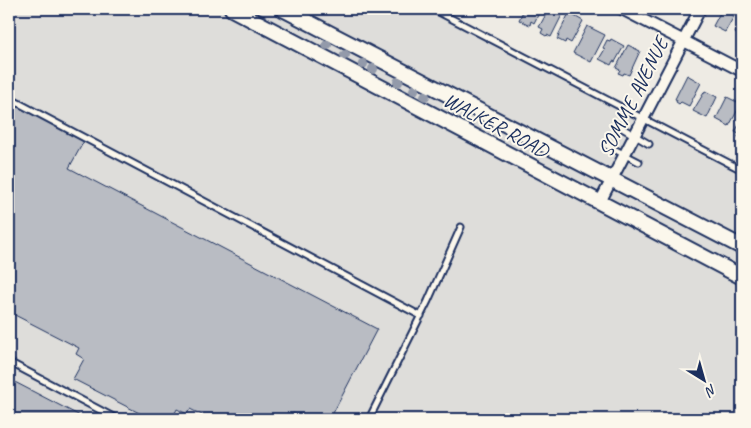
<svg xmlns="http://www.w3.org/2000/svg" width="751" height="428" font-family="Caveat,sans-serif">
	<rect width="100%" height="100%" fill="#eeebe4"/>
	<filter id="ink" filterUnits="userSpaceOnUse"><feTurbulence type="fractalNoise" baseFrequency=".02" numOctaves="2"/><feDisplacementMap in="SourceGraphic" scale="10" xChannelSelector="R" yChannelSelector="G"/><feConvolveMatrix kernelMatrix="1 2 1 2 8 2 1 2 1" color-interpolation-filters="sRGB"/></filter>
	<g filter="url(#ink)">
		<!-- built -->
		<path fill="#deddda" d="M 9,9 L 424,9 L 624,113 L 657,129 L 742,173 L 742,419 L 9,419 Z"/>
		<!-- building -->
		<path fill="#b9bcc3" stroke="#1b2f5e" d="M 524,9 L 541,9 L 534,23 L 531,21 L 530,25 L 519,20 Z
			M 549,9 L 562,15 L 551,37 L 547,35 L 546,36 L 541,33 L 543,29 L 539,27 Z
			M 722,9 L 730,9 L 730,10 L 731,9 L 734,9 L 737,11 L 725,32 L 713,26 Z
			M 569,13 L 583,21 L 571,43 L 566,40 L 565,43 L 557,39 L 559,36 L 558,36 Z
			M 742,19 L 742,40 L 738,38 L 740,36 L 735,33 Z
			M 587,26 L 605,35 L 591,62 L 573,53 Z
			M 611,39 L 624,46 L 615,62 L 613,61 L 611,65 L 599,59 L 605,49 L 603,48 L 607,40 L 610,41 Z
			M 628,45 L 640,51 L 629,75 L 624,73 L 623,75 L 618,73 L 620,70 L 616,68 Z
			M 687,75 L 701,83 L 689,106 L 681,102 L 679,104 L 676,102 L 677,100 L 675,99 Z
			M 705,91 L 717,97 L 707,118 L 693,111 Z
			M 727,97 L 741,104 L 729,126 L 716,119 Z
			M 9,102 L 84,141 L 69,168 L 377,329 L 330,419 L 302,419 L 303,418 L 293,413 L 290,419 L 210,419 L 190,409 L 187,414 L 177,409 L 172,419 L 151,419 L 73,379 L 84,359 L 76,354 L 79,348 L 9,312 Z
			M 742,119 L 742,140 L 738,137 L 739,134 L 735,132 Z
			M 9,379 L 86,419 L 9,419 Z"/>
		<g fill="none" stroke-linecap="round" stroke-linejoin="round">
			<!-- lane casing -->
			<g stroke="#1b2f5e" stroke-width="9">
				<path id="lane" d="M 433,9 L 742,170
					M 9,98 L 421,316
					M 617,125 L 649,144
					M 606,145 L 639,162
					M 9,362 L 117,419
					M 369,419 L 428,301 L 461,227"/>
			</g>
			<!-- street casing -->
			<g stroke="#1b2f5e" stroke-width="14">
				<path id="street" d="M 622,9 L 742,71
					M 600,202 L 700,9"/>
			</g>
			<!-- secondary casing -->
			<g stroke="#1b2f5e" stroke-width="18">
				<path id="secondary" d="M 232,9 L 742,277
					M 283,9 L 742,247"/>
			</g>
			<!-- lane -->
			<use href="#lane" stroke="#fbf7ec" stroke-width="5"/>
			<!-- street -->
			<use href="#street" stroke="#fbf7ec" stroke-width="10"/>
			<!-- secondary -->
			<use href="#secondary" stroke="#fbf7ec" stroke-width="14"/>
		</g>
		<!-- trees -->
		<g fill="#939aaa">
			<circle cx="327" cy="45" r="5"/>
			<circle cx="345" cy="55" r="5"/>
			<circle cx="363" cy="64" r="5"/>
			<circle cx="373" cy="69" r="5"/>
			<circle cx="398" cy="82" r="5"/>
			<circle cx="414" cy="90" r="5"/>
			<circle cx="425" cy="96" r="5"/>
		</g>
	</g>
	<g text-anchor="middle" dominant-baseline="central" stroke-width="4" stroke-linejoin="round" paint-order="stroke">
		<!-- street labels -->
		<g font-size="21" fill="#1b2f5e" stroke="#fbf7ec">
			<text transform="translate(633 97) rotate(-63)">SOMME AVENUE</text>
			<text transform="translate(496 125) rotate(28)">WALKER ROAD</text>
		</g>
	</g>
	<!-- margin -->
	<rect width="751" height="428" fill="none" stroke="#fbf7ec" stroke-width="30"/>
	<rect x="15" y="15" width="721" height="398" fill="none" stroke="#1b2f5e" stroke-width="2" filter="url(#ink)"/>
	<!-- north arrow -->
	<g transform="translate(704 380) rotate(143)" stroke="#fbf7ec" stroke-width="4" paint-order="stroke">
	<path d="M0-4L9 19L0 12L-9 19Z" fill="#1b2f5e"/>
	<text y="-8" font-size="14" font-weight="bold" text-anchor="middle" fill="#1b2f5e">N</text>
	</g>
</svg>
